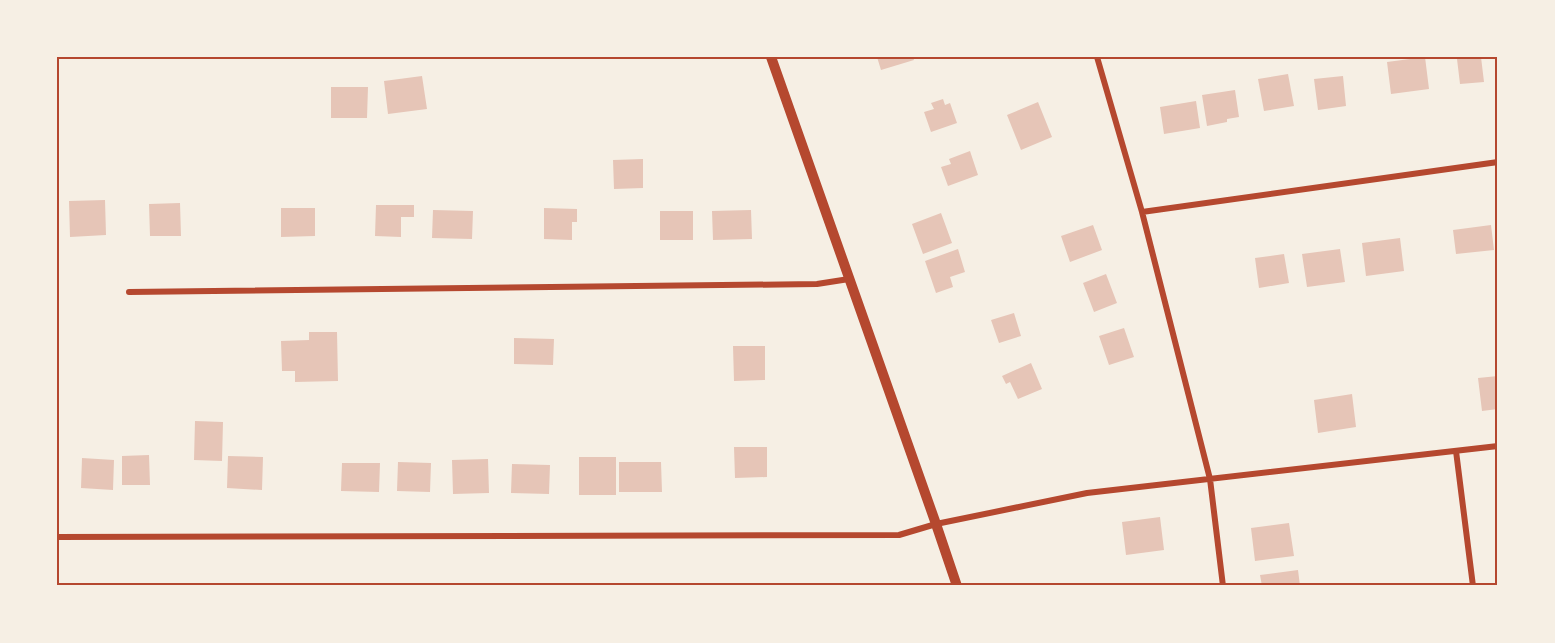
<svg xmlns="http://www.w3.org/2000/svg" width="1555" height="643" font-family="Montserrat,sans-serif">
	<rect width="100%" height="100%" fill="#f6efe4"/>
	<!-- building -->
	<path fill="#e6c5b7" d="M 877,57 L 913,57 L 914,60 L 881,70 Z
		M 1425,57 L 1429,89 L 1391,94 L 1387,62 Z
		M 1472,57 L 1481,57 L 1484,82 L 1460,84 L 1457,59 Z
		M 1288,74 L 1294,106 L 1264,111 L 1258,79 Z
		M 422,76 L 427,109 L 388,114 L 384,81 Z
		M 1343,76 L 1346,106 L 1318,110 L 1314,79 Z
		M 331,87 L 368,87 L 367,118 L 331,118 Z
		M 1235,90 L 1239,117 L 1227,119 L 1227,122 L 1207,126 L 1202,95 Z
		M 943,99 L 945,105 L 950,103 L 957,123 L 931,132 L 924,112 L 934,109 L 931,103 Z
		M 1196,101 L 1200,128 L 1164,134 L 1160,107 Z
		M 1038,102 L 1052,137 L 1021,150 L 1007,115 Z
		M 970,151 L 978,175 L 948,186 L 941,167 L 951,164 L 949,159 Z
		M 643,159 L 643,188 L 614,189 L 613,160 Z
		M 105,200 L 106,235 L 70,237 L 69,201 Z
		M 180,203 L 181,236 L 150,236 L 149,204 Z
		M 376,205 L 414,205 L 414,217 L 401,217 L 401,237 L 375,236 Z
		M 281,208 L 315,208 L 315,236 L 281,237 Z
		M 544,208 L 577,209 L 577,222 L 572,222 L 572,240 L 544,239 Z
		M 433,210 L 473,211 L 472,239 L 432,238 Z
		M 751,210 L 752,239 L 713,240 L 712,211 Z
		M 660,211 L 693,211 L 693,240 L 660,240 Z
		M 941,213 L 952,243 L 923,254 L 912,224 Z
		M 1093,225 L 1102,250 L 1070,262 L 1061,236 Z
		M 1491,225 L 1494,250 L 1456,254 L 1453,230 Z
		M 1400,238 L 1404,271 L 1366,276 L 1362,243 Z
		M 958,249 L 965,272 L 950,277 L 953,287 L 936,293 L 925,261 Z
		M 1340,249 L 1345,282 L 1307,287 L 1302,254 Z
		M 1284,254 L 1289,283 L 1259,288 L 1255,258 Z
		M 1106,274 L 1117,303 L 1094,312 L 1083,283 Z
		M 1014,313 L 1021,336 L 999,343 L 991,320 Z
		M 1124,328 L 1134,357 L 1109,365 L 1099,336 Z
		M 309,332 L 337,332 L 338,381 L 295,382 L 295,371 L 282,371 L 281,341 L 309,340 Z
		M 514,338 L 554,339 L 553,365 L 514,364 Z
		M 733,346 L 765,346 L 765,380 L 734,381 Z
		M 1031,363 L 1042,389 L 1018,399 L 1010,382 L 1006,384 L 1002,376 Z
		M 1498,376 L 1498,409 L 1482,411 L 1478,378 Z
		M 1352,394 L 1356,427 L 1318,433 L 1314,400 Z
		M 195,421 L 223,422 L 222,461 L 194,460 Z
		M 734,447 L 767,447 L 767,477 L 735,478 Z
		M 149,455 L 150,485 L 122,485 L 122,456 Z
		M 228,456 L 263,457 L 262,490 L 227,488 Z
		M 579,457 L 616,457 L 616,495 L 579,495 Z
		M 82,458 L 114,460 L 113,490 L 81,488 Z
		M 488,459 L 489,493 L 453,494 L 452,460 Z
		M 398,462 L 431,463 L 430,492 L 397,491 Z
		M 619,462 L 661,462 L 662,492 L 619,492 Z
		M 342,463 L 380,463 L 379,492 L 341,491 Z
		M 512,464 L 550,465 L 549,494 L 511,493 Z
		M 1160,517 L 1164,550 L 1126,555 L 1122,522 Z
		M 1289,523 L 1294,556 L 1255,561 L 1251,528 Z
		M 1298,570 L 1300,586 L 1262,586 L 1260,575 Z"/>
	<g fill="none" stroke-linecap="round" stroke-linejoin="round">
		<!-- minor -->
		<path stroke="#b5482f" stroke-width="6" d="M 1097,57 L 1142,212 L 1210,479 L 1223,586
			M 1142,212 L 1498,162
			M 129,292 L 817,284 L 849,279
			M 1456,451 L 1473,586
			M 57,537 L 899,535 L 936,524 L 1087,493 L 1498,446"/>
		<!-- tertiary -->
		<path stroke="#b5482f" stroke-width="10" d="M 771,57 L 936,524 L 957,586"/>
	</g>
	<!-- border -->
	<rect width="1555" height="643" fill="none" stroke="#f6efe4" stroke-width="117"/>
	<rect x="58" y="58" width="1438" height="526" fill="none" stroke="#b5482f" stroke-width="2"/>
</svg>
